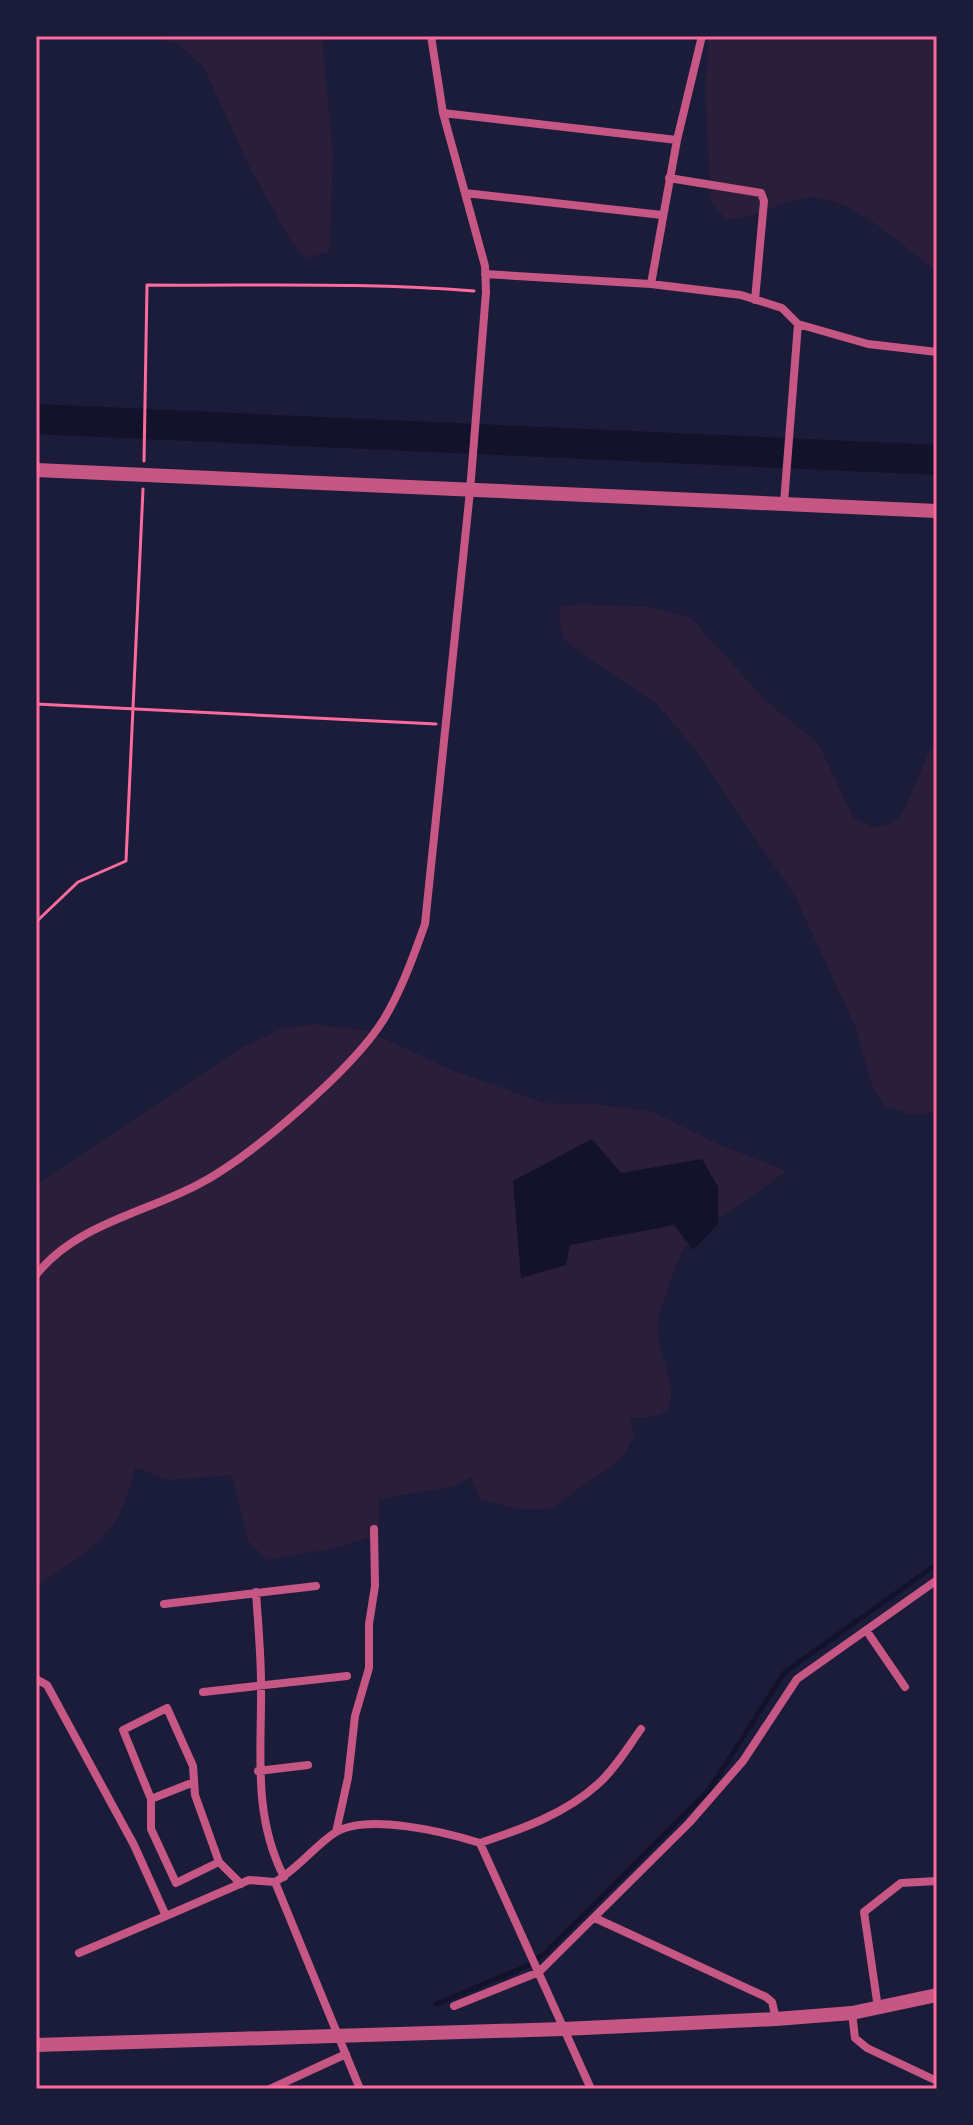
<svg xmlns="http://www.w3.org/2000/svg" width="973" height="2125" font-family="Montserrat,sans-serif">
	<rect width="100%" height="100%" fill="#1b1b3a"/>
	<!-- green -->
	<path fill="#2a1e3b" d="M 154,36 L 322,36 L 333,158 L 329,252 L 306,258 L 292,243 L 250,168 L 203,66 L 177,43 Z
		M 709,36 L 937,36 L 937,272 C 905,247 845,190 803,198 C 775,204 754,220 725,219 L 711,201 L 705,92 Z
		M 576,604 L 648,607 L 690,617 L 766,701 L 818,743 L 853,817 L 872,827 L 893,823 L 901,816 L 937,734 L 937,1112 L 910,1114 L 885,1106 L 872,1085 L 855,1026 L 796,898 L 698,753 L 658,705 L 564,640 L 559,623 L 561,607 Z
		M 314,1024 L 367,1031 L 452,1070 L 544,1103 L 595,1104 L 653,1112 L 718,1144 L 787,1171 C 755,1195 715,1217 687,1245 C 677,1256 662,1304 658,1320 C 649,1353 708,1424 631,1417 L 634,1437 L 620,1460 L 550,1509 L 517,1509 L 480,1499 L 471,1477 L 455,1486 L 379,1499 L 378,1534 L 341,1547 L 267,1560 L 248,1541 L 232,1475 L 170,1480 L 135,1468 C 120,1538 90,1549 36,1587 L 36,1186 L 243,1047 L 281,1029 Z"/>
	<!-- water -->
	<path fill="#12122b" d="M 592,1139 L 621,1173 L 702,1159 L 718,1187 L 718,1224 L 693,1250 L 674,1225 L 570,1245 L 566,1265 L 521,1278 L 513,1181 Z"/>
	<g fill="none" stroke-linecap="round" stroke-linejoin="round">
		<!-- stream -->
		<path stroke="#12122b" stroke-width="5" d="M 436,2004 L 527,1966 L 544,1954 L 709,1790 L 785,1672 L 937,1564"/>
		<!-- river -->
		<path stroke="#12122b" stroke-width="30" d="M 36,419 L 937,460"/>
		<!-- path -->
		<path stroke="#ff6b9d" stroke-width="3" d="M 144,461 L 147,285 C 256,286 365,282 474,291
			M 36,704 L 436,724
			M 36,922 L 78,882 L 126,861 L 143,489"/>
		<!-- minor -->
		<path stroke="#c65784" stroke-width="8" d="M 443,113 L 677,140
			M 669,178 L 761,193 L 764,201 L 755,300
			M 465,193 L 662,215
			M 485,274 L 651,284 L 741,295 L 782,308 L 798,324 L 784,503
			M 651,284 L 677,140 L 702,36
			M 798,324 L 868,344 L 937,352
			M 36,1275 C 76,1224 145,1213 199,1184 C 252,1156 353,1069 384,1019 C 402,989 413,957 425,924 L 470,491 L 486,292 L 485,266 L 443,113 L 431,36
			M 256,1592 C 258,1623 261,1654 261,1684 C 262,1751 252,1814 284,1877
			M 164,1604 L 316,1586
			M 866,1630 L 905,1687
			M 36,1679 L 47,1685 L 134,1845 L 166,1916 L 249,1880 L 275,1882 C 297,1869 313,1848 333,1834 C 364,1812 445,1832 480,1843 L 591,2089
			M 203,1692 L 347,1676
			M 258,1771 L 308,1765
			M 151,1799 L 194,1782
			M 336,1832 L 348,1778 L 355,1716 L 369,1668 L 369,1624 L 375,1586 L 374,1529
			M 480,1843 C 522,1829 565,1814 598,1784 C 615,1769 628,1747 641,1729
			M 219,1862 L 176,1883 L 151,1829 L 151,1799 L 123,1730 L 167,1708 L 193,1766 L 195,1795 L 219,1862 L 241,1884
			M 275,1882 L 360,2089
			M 595,1918 L 766,1997 L 772,2002 L 776,2019
			M 79,1953 L 166,1916
			M 454,2006 L 539,1972 L 689,1823 L 743,1761 L 797,1679 L 937,1580
			M 878,2008 L 864,1912 L 901,1883 L 937,1881
			M 852,2013 L 855,2038 L 867,2048 L 937,2081
			M 270,2089 L 346,2054"/>
		<!-- tertiary -->
		<path stroke="#c65784" stroke-width="14" d="M 36,470 L 937,511
			M 36,2045 L 563,2029 L 776,2019 L 852,2013 L 937,1995"/>
	</g>
	<!-- border -->
	<rect width="973" height="2125" fill="none" stroke="#1b1b3a" stroke-width="76"/>
	<rect x="38" y="38" width="897" height="2049" fill="none" stroke="#ff6b9d" stroke-width="3"/>
</svg>
